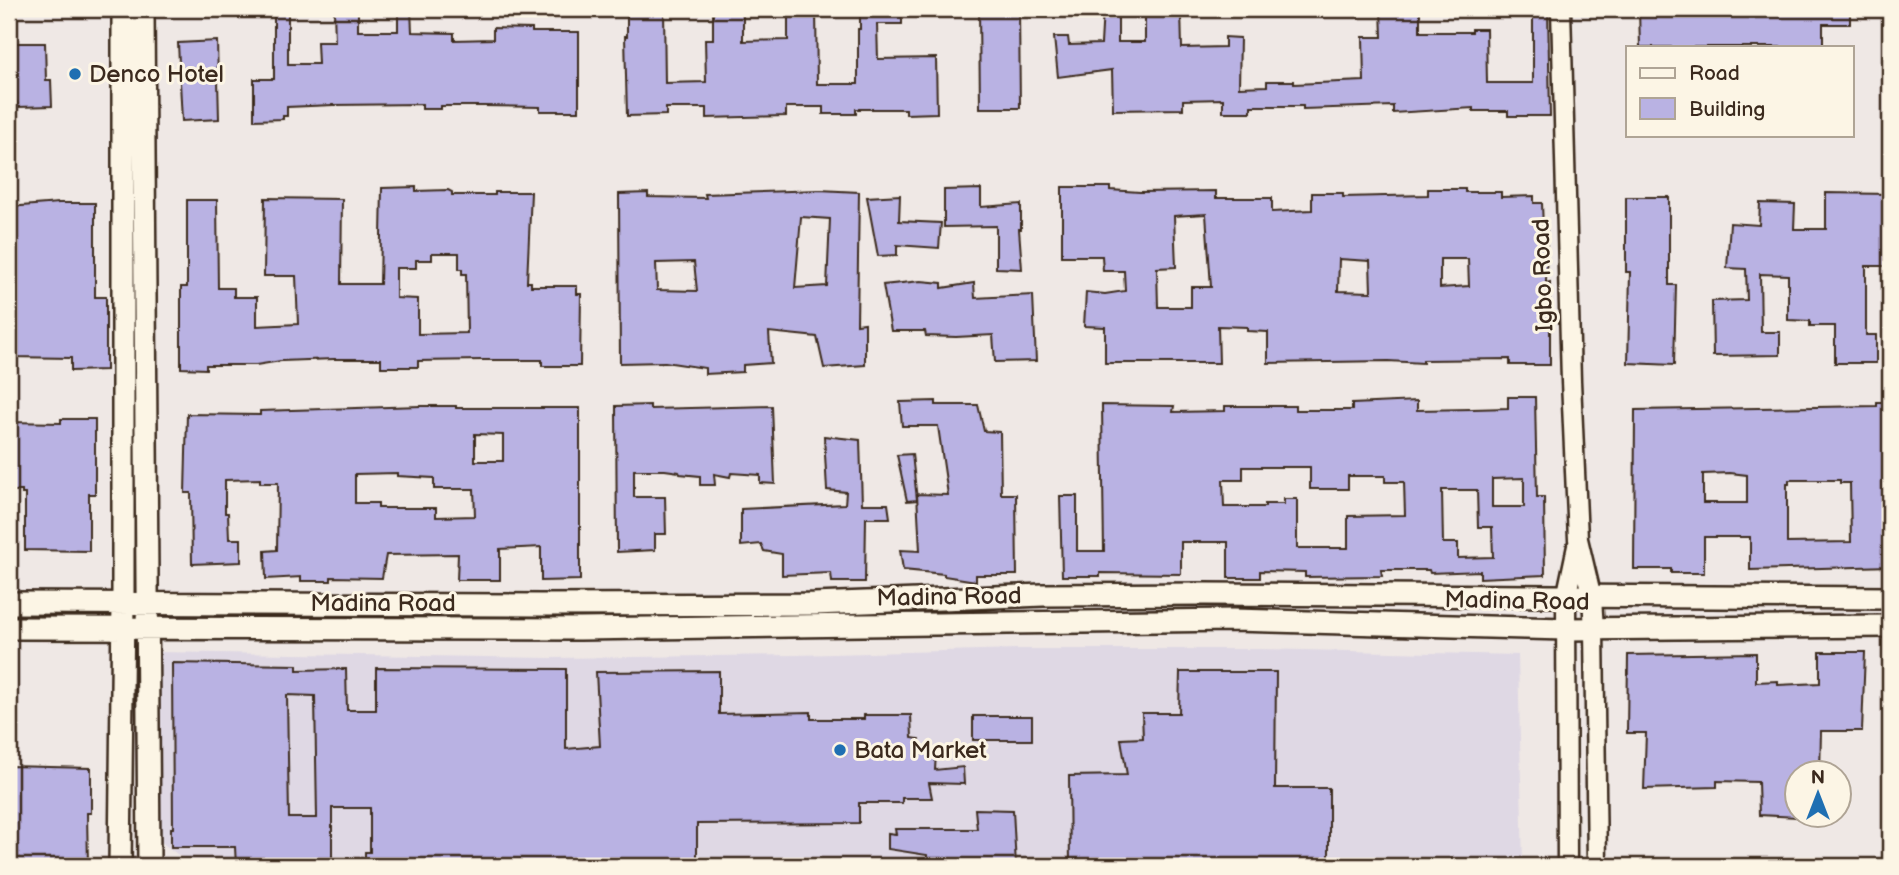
<svg xmlns="http://www.w3.org/2000/svg" width="1899" height="875" font-family="'Balsamiq Sans',sans-serif">
	<rect width="100%" height="100%" fill="#efe8e5"/>
	<filter id="ink" filterUnits="userSpaceOnUse"><feTurbulence type="fractalNoise" baseFrequency=".0143" numOctaves="2"/><feDisplacementMap in="SourceGraphic" scale="14" xChannelSelector="R" yChannelSelector="G"/><feConvolveMatrix kernelMatrix="1 2 1 2 8 2 1 2 1" color-interpolation-filters="sRGB"/></filter>
	<g filter="url(#ink)">
		<!-- built -->
		<path fill="#dfd8e4" d="M 1018,649 L 1259,649 L 1518,655 L 1523,866 L 185,866 L 185,860 L 161,842 L 157,652 L 552,658 L 796,655 Z"/>
		<!-- building -->
		<path fill="#b9b2e3" stroke="#3b2a1e" stroke-width="2" fill-rule="evenodd" d="M 274,9 L 288,9 L 288,64 L 318,64 L 317,42 L 335,42 L 334,9 L 358,9 L 358,31 L 398,31 L 398,9 L 411,9 L 412,32 L 454,33 L 454,40 L 493,39 L 493,28 L 532,29 L 532,32 L 579,32 L 579,111 L 540,111 L 540,107 L 483,106 L 441,106 L 441,109 L 422,109 L 422,104 L 333,105 L 287,107 L 287,116 L 283,116 L 283,119 L 254,120 L 254,79 L 274,79 Z
			M 627,9 L 664,9 L 665,83 L 706,82 L 705,39 L 713,39 L 713,12 L 743,12 L 743,41 L 788,40 L 788,9 L 816,9 L 817,84 L 858,84 L 858,29 L 860,29 L 860,9 L 902,9 L 902,24 L 877,24 L 878,59 L 936,58 L 937,113 L 906,114 L 906,109 L 856,109 L 856,114 L 823,114 L 823,107 L 786,107 L 786,116 L 707,118 L 707,108 L 666,108 L 666,115 L 627,116 L 625,36 L 627,36 Z
			M 979,9 L 1019,9 L 1020,108 L 980,108 Z
			M 1103,9 L 1118,9 L 1118,42 L 1145,42 L 1145,9 L 1181,9 L 1182,48 L 1225,47 L 1225,37 L 1240,38 L 1239,87 L 1267,86 L 1267,81 L 1294,81 L 1294,84 L 1364,81 L 1363,37 L 1382,37 L 1381,9 L 1420,9 L 1420,32 L 1472,32 L 1472,29 L 1486,29 L 1487,83 L 1533,83 L 1533,9 L 1548,9 L 1550,116 L 1508,116 L 1508,111 L 1473,111 L 1473,108 L 1393,113 L 1393,106 L 1303,109 L 1303,106 L 1251,106 L 1251,112 L 1223,112 L 1223,99 L 1183,100 L 1183,109 L 1113,110 L 1112,70 L 1058,77 L 1054,37 L 1068,37 L 1069,45 L 1101,44 Z
			M 1639,9 L 1850,9 L 1850,24 L 1823,24 L 1823,47 L 1640,47 Z
			M 217,41 L 219,119 L 182,121 L 178,43 Z
			M 9,43 L 45,43 L 46,80 L 51,80 L 52,106 L 18,107 L 17,102 L 9,101 Z
			M 416,187 L 416,191 L 448,190 L 452,192 L 452,195 L 495,195 L 495,192 L 531,192 L 527,282 L 531,282 L 531,286 L 577,286 L 577,294 L 581,294 L 580,366 L 542,366 L 542,360 L 483,360 L 418,361 L 418,367 L 381,367 L 381,359 L 334,359 L 281,361 L 256,365 L 206,365 L 206,369 L 181,368 L 181,287 L 187,287 L 187,200 L 217,200 L 218,288 L 234,288 L 234,297 L 257,297 L 257,326 L 298,324 L 296,276 L 264,276 L 265,198 L 342,199 L 341,284 L 380,284 L 382,188 ZM 432,253 L 459,253 L 459,269 L 462,269 L 462,274 L 466,274 L 467,333 L 418,334 L 418,299 L 396,298 L 396,268 L 416,268 L 416,260 L 432,260 Z
			M 1062,187 L 1110,187 L 1110,190 L 1140,192 L 1216,191 L 1216,198 L 1272,198 L 1272,212 L 1312,210 L 1312,193 L 1343,193 L 1343,197 L 1428,195 L 1428,189 L 1465,189 L 1465,192 L 1501,192 L 1501,197 L 1534,196 L 1534,203 L 1542,203 L 1543,228 L 1547,228 L 1546,283 L 1550,282 L 1550,365 L 1510,365 L 1510,359 L 1423,360 L 1423,363 L 1388,361 L 1268,363 L 1268,332 L 1247,331 L 1247,327 L 1218,326 L 1219,363 L 1105,363 L 1105,327 L 1084,326 L 1086,292 L 1105,294 L 1125,291 L 1124,271 L 1103,271 L 1102,256 L 1062,256 ZM 1206,214 L 1211,287 L 1191,287 L 1191,307 L 1158,307 L 1157,268 L 1176,267 L 1174,216 ZM 1339,259 L 1370,261 L 1371,292 L 1338,291 ZM 1440,259 L 1468,259 L 1469,286 L 1440,288 Z
			M 981,189 L 981,207 L 1021,204 L 1021,229 L 1019,229 L 1022,269 L 996,268 L 996,226 L 944,227 L 944,190 Z
			M 819,190 L 859,192 L 857,324 L 865,323 L 865,365 L 824,368 L 817,337 L 769,332 L 771,363 L 743,365 L 743,372 L 705,374 L 705,368 L 665,362 L 620,363 L 619,194 L 648,193 L 648,197 L 706,198 L 705,194 ZM 801,217 L 830,219 L 827,286 L 795,288 ZM 694,262 L 697,291 L 657,290 L 656,263 Z
			M 1826,193 L 1890,194 L 1890,266 L 1866,266 L 1866,335 L 1876,335 L 1876,363 L 1835,363 L 1835,326 L 1810,326 L 1810,321 L 1788,320 L 1788,275 L 1760,274 L 1761,332 L 1780,332 L 1780,355 L 1713,356 L 1712,301 L 1747,300 L 1746,269 L 1727,268 L 1730,223 L 1759,225 L 1760,203 L 1795,204 L 1794,229 L 1826,229 Z
			M 900,195 L 899,221 L 941,223 L 939,248 L 897,245 L 897,255 L 878,256 L 867,197 Z
			M 1626,197 L 1669,197 L 1669,285 L 1676,285 L 1674,365 L 1628,363 L 1630,272 L 1626,272 Z
			M 59,203 L 95,203 L 95,297 L 106,297 L 106,370 L 71,371 L 71,358 L 11,357 L 9,207 Z
			M 921,281 L 942,283 L 942,288 L 974,283 L 975,298 L 1033,295 L 1036,361 L 995,362 L 993,335 L 956,337 L 926,336 L 925,331 L 891,331 L 883,285 Z
			M 1508,397 L 1535,397 L 1537,497 L 1544,497 L 1545,575 L 1480,578 L 1480,571 L 1430,573 L 1429,570 L 1381,570 L 1382,576 L 1305,577 L 1305,572 L 1260,571 L 1260,578 L 1228,578 L 1228,542 L 1181,542 L 1181,574 L 1100,573 L 1100,576 L 1062,576 L 1060,496 L 1077,496 L 1077,551 L 1104,551 L 1102,405 L 1174,406 L 1173,412 L 1225,411 L 1225,406 L 1295,406 L 1295,410 L 1352,410 L 1352,404 L 1417,401 L 1417,410 L 1472,409 L 1508,408 ZM 1243,467 L 1310,467 L 1310,489 L 1348,489 L 1348,476 L 1385,476 L 1385,482 L 1404,482 L 1405,515 L 1348,516 L 1348,548 L 1297,548 L 1297,499 L 1284,499 L 1284,504 L 1265,504 L 1265,507 L 1224,507 L 1223,480 L 1243,480 ZM 1524,478 L 1524,507 L 1492,507 L 1492,479 ZM 1442,490 L 1477,490 L 1478,527 L 1492,527 L 1493,557 L 1458,558 L 1458,543 L 1443,543 Z
			M 936,401 L 936,405 L 978,405 L 984,431 L 1000,432 L 1001,494 L 1016,494 L 1017,575 L 976,575 L 976,581 L 944,576 L 944,574 L 903,570 L 900,550 L 920,551 L 917,494 L 948,495 L 938,426 L 902,426 L 900,402 Z
			M 1877,402 L 1890,402 L 1890,468 L 1883,468 L 1884,543 L 1890,543 L 1890,566 L 1750,570 L 1750,537 L 1704,537 L 1704,573 L 1671,573 L 1671,569 L 1634,569 L 1635,410 L 1877,406 ZM 1730,473 L 1747,475 L 1747,503 L 1703,503 L 1703,474 ZM 1789,480 L 1840,480 L 1840,483 L 1850,483 L 1851,542 L 1787,543 L 1787,484 L 1789,484 Z
			M 650,405 L 650,409 L 772,406 L 775,484 L 760,483 L 760,475 L 731,473 L 730,477 L 714,474 L 715,485 L 700,485 L 700,476 L 680,474 L 679,472 L 665,470 L 634,470 L 634,497 L 665,497 L 666,534 L 655,534 L 655,550 L 617,552 L 616,406 Z
			M 421,406 L 456,406 L 456,408 L 580,408 L 580,580 L 541,581 L 541,547 L 500,549 L 500,580 L 457,580 L 458,554 L 386,555 L 382,578 L 331,577 L 331,581 L 301,581 L 301,577 L 266,579 L 265,551 L 277,550 L 278,483 L 260,483 L 260,479 L 225,480 L 225,513 L 228,513 L 229,539 L 241,539 L 241,562 L 192,564 L 191,493 L 185,493 L 187,414 L 260,415 L 260,411 ZM 475,434 L 503,435 L 503,461 L 475,461 ZM 397,473 L 397,476 L 434,478 L 434,489 L 474,489 L 475,516 L 436,517 L 436,508 L 378,508 L 378,503 L 355,503 L 355,474 Z
			M 61,419 L 95,419 L 95,494 L 89,494 L 89,551 L 25,550 L 25,494 L 22,494 L 22,491 L 9,491 L 9,422 L 61,423 Z
			M 824,436 L 860,440 L 862,504 L 888,504 L 890,518 L 866,518 L 865,582 L 832,582 L 831,573 L 782,575 L 782,554 L 764,551 L 761,544 L 741,546 L 741,509 L 845,504 L 846,492 L 827,490 Z
			M 912,454 L 917,500 L 907,501 L 897,455 Z
			M 1820,652 L 1865,652 L 1862,731 L 1821,731 L 1820,774 L 1797,774 L 1797,817 L 1759,815 L 1758,782 L 1717,781 L 1717,787 L 1644,789 L 1646,733 L 1627,733 L 1628,655 L 1756,653 L 1756,682 L 1778,681 L 1778,685 L 1820,683 Z
			M 172,663 L 297,665 L 297,670 L 346,669 L 347,710 L 376,710 L 376,668 L 566,669 L 566,749 L 600,746 L 596,672 L 719,671 L 719,714 L 811,712 L 811,719 L 864,719 L 864,715 L 911,715 L 912,738 L 919,739 L 919,754 L 936,753 L 935,770 L 963,767 L 964,784 L 929,783 L 932,798 L 902,798 L 902,803 L 859,803 L 859,823 L 697,824 L 697,866 L 365,866 L 365,852 L 370,852 L 370,808 L 332,808 L 332,866 L 236,866 L 235,847 L 171,847 L 171,828 L 173,828 ZM 287,695 L 315,696 L 317,818 L 289,818 Z
			M 1180,672 L 1276,672 L 1275,788 L 1329,788 L 1329,866 L 1070,866 L 1069,776 L 1127,775 L 1121,739 L 1143,738 L 1142,713 L 1179,713 Z
			M 973,716 L 1032,716 L 1032,740 L 973,740 Z
			M 9,766 L 91,768 L 91,813 L 87,813 L 88,866 L 9,866 Z
			M 975,809 L 1013,810 L 1016,866 L 927,866 L 927,855 L 888,849 L 888,833 L 896,834 L 895,829 L 977,829 Z"/>
		<g fill="none" stroke-linecap="round" stroke-linejoin="round">
			<!-- tertiary casing -->
			<g stroke="#3b2a1e" stroke-width="23">
				<path id="tertiary" d="M 1561,9 L 1571,381 L 1578,539 L 1592,598 L 1594,629 L 1597,866
					M 1567,866 L 1566,598 L 1577,546"/>
			</g>
			<!-- secondary casing -->
			<g stroke="#3b2a1e" stroke-width="26">
				<path id="secondary" d="M 143,9 L 149,866
					M 9,603 L 541,605 L 814,604 L 1043,595 L 1205,594 L 1890,598
					M 9,628 L 580,629 L 1233,620 L 1566,629 L 1890,626
					M 120,866 L 123,602 L 123,9"/>
			</g>
			<!-- tertiary -->
			<use href="#tertiary" stroke="#fcf5e5" stroke-width="18"/>
			<!-- secondary -->
			<use href="#secondary" stroke="#fcf5e5" stroke-width="21"/>
		</g>
	</g>
	<!-- markers -->
	<g fill="#1f6fb2" stroke="#fcf5e5" stroke-width="2.5">
		<circle cx="75" cy="74" r="7"/>
		<circle cx="840" cy="750" r="7"/>
	</g>
	<g text-anchor="middle" dominant-baseline="central" stroke-width="6" stroke-linejoin="round" paint-order="stroke">
		<!-- poi labels -->
		<g font-size="24" fill="#3b2a1e" stroke="#fcf5e5" text-anchor="start">
			<text x="89" y="74">Denco Hotel</text>
			<text x="854" y="750">Bata Market</text>
		</g>
		<!-- street labels -->
		<g font-size="24" fill="#3b2a1e" stroke="#fcf5e5">
			<text transform="translate(1543 275) rotate(-92)">Igbo Road</text>
			<text transform="translate(949 597) rotate(-1)">Madina Road</text>
			<text transform="translate(1517 601) rotate(1)">Madina Road</text>
			<text x="383" y="603">Madina Road</text>
		</g>
	</g>
	<!-- margin -->
	<rect width="1899" height="875" fill="none" stroke="#fcf5e5" stroke-width="35"/>
	<rect x="18" y="18" width="1864" height="840" fill="none" stroke="#3b2a1e" stroke-width="2.5" filter="url(#ink)"/>
	<!-- legend -->
	<rect x="1626" y="46" width="228" height="91" fill="#fcf5e5" stroke="#afa495" stroke-width="2"/>
	<rect x="1640" y="68" width="35" height="10" fill="#fcf5e5" stroke="#afa495" stroke-width="2"/>
	<text x="1689" y="80" font-size="21" fill="#3b2a1e">Road</text>
	<rect x="1640" y="98" width="35" height="21" fill="#b9b2e3" stroke="#afa495" stroke-width="2"/>
	<text x="1689" y="116" font-size="21" fill="#3b2a1e">Building</text>
	<!-- north arrow -->
	<g transform="translate(1818 794)"><circle r="33" fill="#fcf5e5" stroke="#afa495" stroke-width="2"/>
	<path d="M0-5L12 26L0 18L-12 26Z" fill="#1f6fb2"/>
	<text y="-10" font-size="19" font-weight="bold" text-anchor="middle" fill="#3b2a1e">N</text>
	</g>
</svg>
